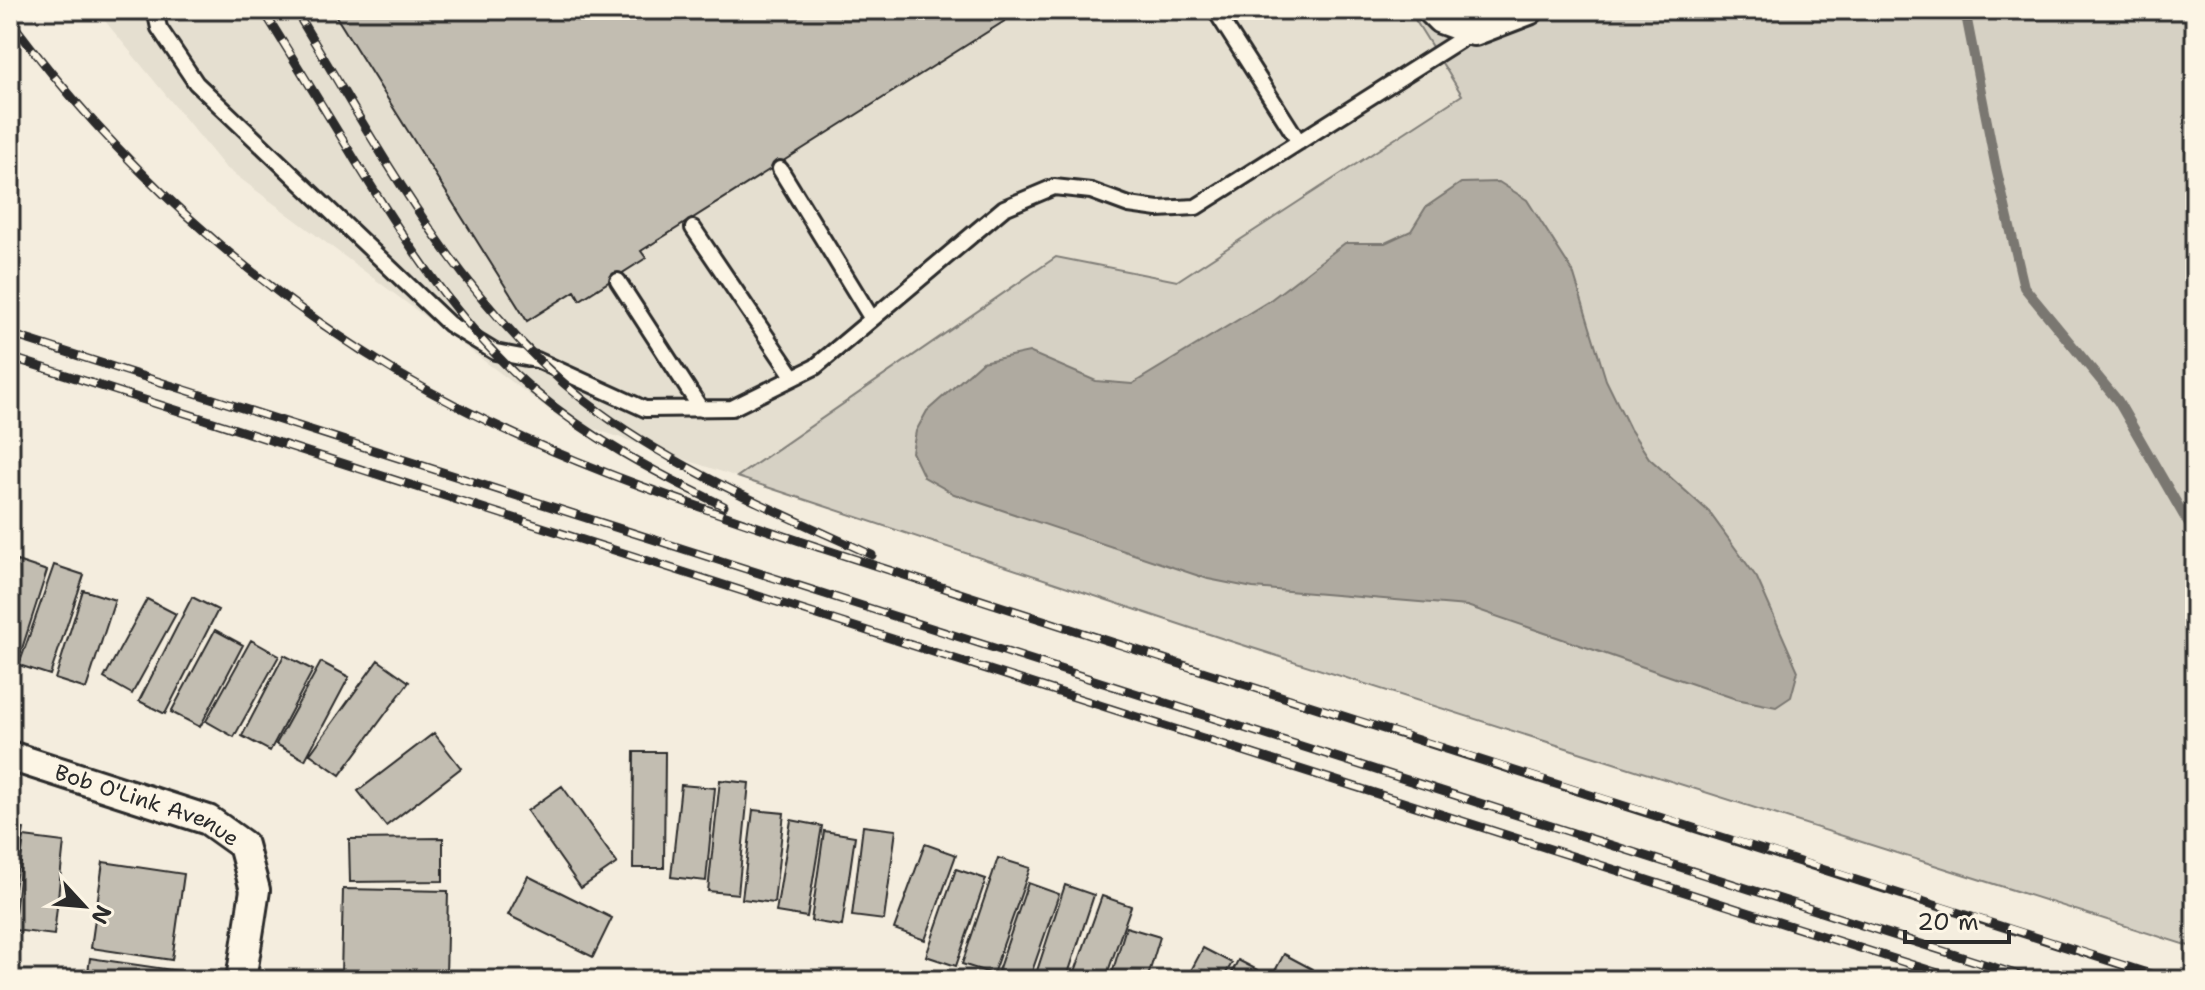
<svg xmlns="http://www.w3.org/2000/svg" width="2205" height="990" font-family="'Shantell Sans',sans-serif">
	<rect width="100%" height="100%" fill="#f4edde"/>
	<filter id="ink" filterUnits="userSpaceOnUse"><feTurbulence type="fractalNoise" baseFrequency=".0125" numOctaves="2"/><feDisplacementMap in="SourceGraphic" scale="16" xChannelSelector="R" yChannelSelector="G"/><feConvolveMatrix kernelMatrix="1 2 1 2 8 2 1 2 1" color-interpolation-filters="sRGB"/></filter>
	<g filter="url(#ink)">
		<!-- built -->
		<path fill="#e5dfd0" d="M 96,10 L 1409,10 L 1462,95 L 1177,281 L 1056,257 L 737,477 L 559,417 L 225,167 Z"/>
		<!-- green -->
		<path fill="#d6d1c4" stroke="#807e78" stroke-width="2" d="M 1409,10 L 2195,10 L 2195,948 L 1224,639 L 737,477 L 1056,257 L 1177,281 L 1462,95 Z"/>
		<!-- water -->
		<path fill="#afaaa0" stroke="#7a7771" stroke-width="2" d="M 1499,182 L 1527,200 L 1573,272 L 1606,380 L 1630,429 L 1649,458 L 1709,512 L 1757,578 L 1798,671 L 1791,697 L 1776,707 L 1736,699 L 1467,606 L 1253,588 L 1208,579 L 954,494 L 924,477 L 912,452 L 916,431 L 927,411 L 982,362 L 1029,352 L 1096,381 L 1132,384 L 1269,301 L 1345,243 L 1385,243 L 1411,231 L 1426,207 L 1461,183 Z"/>
		<g fill="none" stroke-linecap="round" stroke-linejoin="round">
			<!-- stream -->
			<path stroke="#7a7771" stroke-width="10" d="M 1965,10 L 1996,168 L 2024,287 L 2118,401 L 2195,535"/>
		</g>
		<!-- building -->
		<path fill="#c2bdb1" stroke="#2b2b2b" stroke-width="2" d="M 332,10 L 1022,10 L 641,251 L 646,258 L 580,300 L 575,291 L 527,321 Z
			M 17,561 L 47,571 L 18,661 L 10,658 L 10,582 Z
			M 54,565 L 84,575 L 50,675 L 19,665 Z
			M 83,590 L 115,600 L 86,689 L 55,679 Z
			M 192,597 L 218,610 L 165,714 L 139,701 Z
			M 147,599 L 176,614 L 132,694 L 104,678 Z
			M 215,630 L 243,645 L 200,727 L 171,712 Z
			M 251,640 L 279,656 L 234,737 L 206,721 Z
			M 284,655 L 313,670 L 270,751 L 242,736 Z
			M 378,660 L 409,682 L 340,775 L 310,754 Z
			M 321,662 L 349,677 L 305,760 L 276,744 Z
			M 434,733 L 461,768 L 386,826 L 358,791 Z
			M 634,752 L 665,752 L 664,868 L 633,868 Z
			M 720,780 L 749,783 L 738,894 L 708,891 Z
			M 681,785 L 715,788 L 706,881 L 671,877 Z
			M 562,786 L 617,863 L 581,888 L 527,811 Z
			M 753,810 L 784,813 L 774,903 L 742,899 Z
			M 791,820 L 822,826 L 807,917 L 776,912 Z
			M 863,826 L 896,830 L 884,920 L 852,916 Z
			M 10,827 L 24,829 L 10,912 Z
			M 824,831 L 855,836 L 842,926 L 811,921 Z
			M 24,837 L 64,842 L 54,935 L 13,930 Z
			M 443,838 L 443,881 L 350,882 L 349,839 Z
			M 925,844 L 956,855 L 925,940 L 894,929 Z
			M 998,858 L 1030,868 L 993,974 L 962,964 Z
			M 103,862 L 184,874 L 172,960 L 91,948 Z
			M 956,869 L 986,879 L 956,966 L 926,956 Z
			M 528,876 L 612,918 L 593,957 L 508,915 Z
			M 1028,883 L 1059,894 L 1029,980 L 1022,980 L 998,971 Z
			M 1065,885 L 1094,895 L 1066,980 L 1034,980 Z
			M 343,889 L 448,891 L 446,977 L 341,976 Z
			M 1102,896 L 1131,906 L 1105,980 L 1072,980 Z
			M 1126,927 L 1160,937 L 1147,980 L 1110,980 Z
			M 1203,948 L 1232,963 L 1222,980 L 1186,980 Z
			M 1284,954 L 1312,969 L 1306,980 L 1270,980 Z
			M 90,958 L 179,971 L 178,980 L 87,980 Z
			M 1238,960 L 1267,975 L 1264,980 L 1228,980 Z"/>
		<g fill="none" stroke-linecap="round" stroke-linejoin="round">
			<!-- lane casing -->
			<g stroke="#2b2b2b" stroke-width="20">
				<path id="lane" d="M 155,10 L 159,28 L 196,83 L 449,324 L 495,352 L 537,360 L 645,409 L 732,408 L 815,367 L 1004,208 L 1054,187 L 1091,191 L 1129,205 L 1158,209 L 1196,207 L 1474,31
					M 1215,10 L 1299,142
					M 780,169 L 872,319
					M 693,228 L 793,376
					M 618,281 L 701,409"/>
			</g>
			<!-- street casing -->
			<g stroke="#2b2b2b" stroke-width="34">
				<g id="street">
					<path d="M 1432,10 L 1441,19 L 1474,31 L 1529,10"/>
					<path id="s1" d="M 10,756 L 208,820 L 243,845 L 255,890 L 241,980"/>
				</g>
			</g>
			<!-- lane -->
			<use href="#lane" stroke="#fcf5e5" stroke-width="14"/>
			<!-- street -->
			<use href="#street" stroke="#fcf5e5" stroke-width="28"/>
			<!-- rail casing -->
			<g stroke="#2b2b2b" stroke-width="9">
				<path id="rail" d="M 263,10 C 294,60 325,110 355,160 C 406,242 459,326 533,390 C 591,439 656,473 724,506
					M 295,10 C 379,148 456,298 585,401 C 670,467 774,510 872,555
					M 10,20 C 116,162 248,284 401,375 C 533,453 679,501 824,549 C 966,595 1107,641 1249,686 C 1556,783 1863,880 2169,980
					M 10,334 L 2034,980
					M 10,357 L 1960,980"/>
			</g>
			<!-- rail -->
			<use href="#rail" stroke="#fcf5e5" stroke-width="6" stroke-dasharray="18" stroke-linecap="butt"/>
		</g>
	</g>
	<g text-anchor="middle" dominant-baseline="central" stroke-width="6" stroke-linejoin="round" paint-order="stroke">
		<!-- street labels -->
		<g font-size="22" fill="#2b2b2b" stroke="#fcf5e5">
			<text stroke="none"><textPath href="#s1" startOffset="146">Bob O'Link Avenue</textPath></text>
		</g>
	</g>
	<!-- margin -->
	<rect width="2205" height="990" fill="none" stroke="#fcf5e5" stroke-width="40"/>
	<rect x="20" y="20" width="2165" height="950" fill="none" stroke="#2b2b2b" stroke-width="3" filter="url(#ink)"/>
	<!-- north arrow -->
	<g transform="translate(84 906) rotate(116)" stroke="#fcf5e5" stroke-width="6" paint-order="stroke">
	<path d="M0-6L14 30L0 20L-14 30Z" fill="#2b2b2b"/>
	<text y="-12" font-size="22" font-weight="bold" text-anchor="middle" fill="#2b2b2b">N</text>
	</g>
	<!-- scale -->
	<path d="M1905 930v12h104v-12" fill="none" stroke="#2b2b2b" stroke-width="4"/>
	<text x="1917" y="930" font-size="24" fill="#2b2b2b" stroke="#fcf5e5" stroke-width="6" paint-order="stroke">20 m</text>
</svg>
